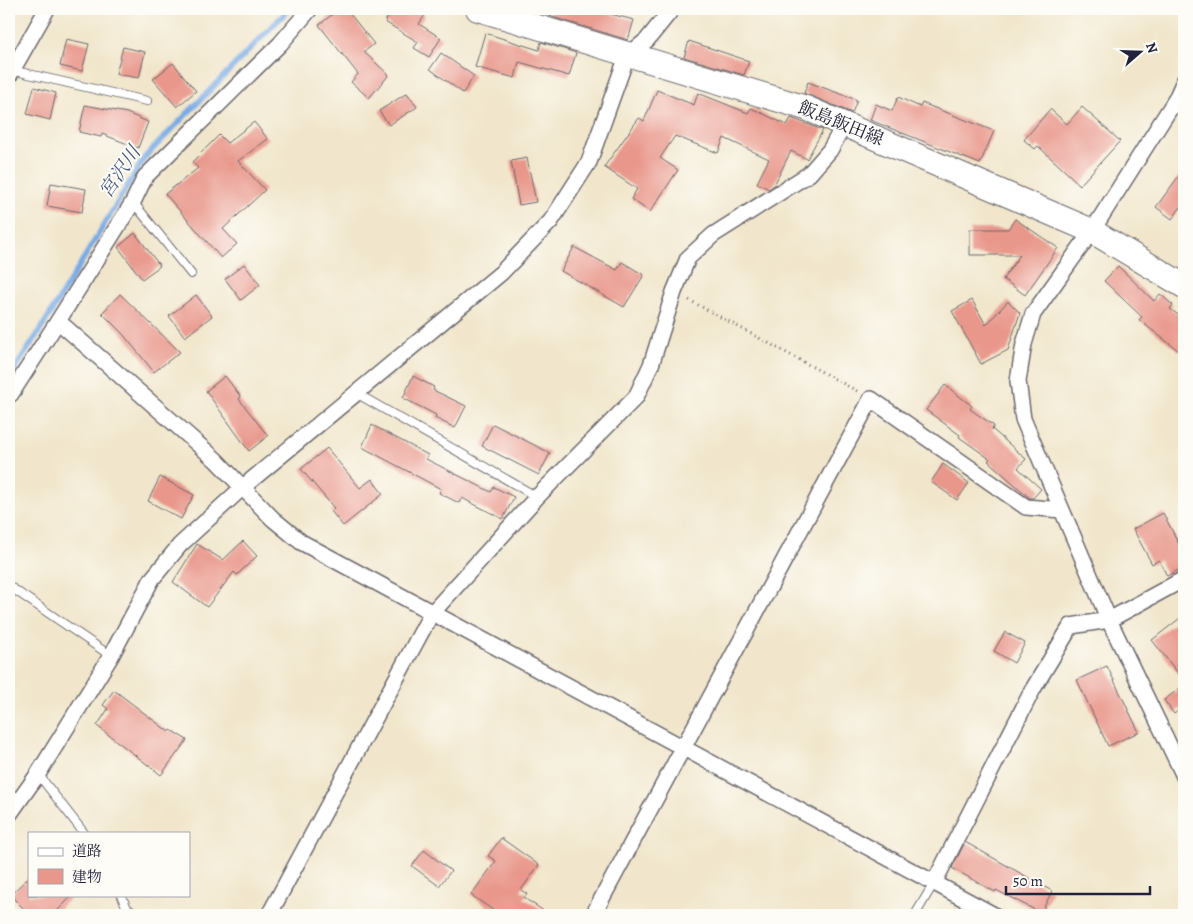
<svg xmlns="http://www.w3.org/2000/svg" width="1193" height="924" font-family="Alegreya,'Noto Serif JP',serif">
	<rect width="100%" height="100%" fill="#fdfcf7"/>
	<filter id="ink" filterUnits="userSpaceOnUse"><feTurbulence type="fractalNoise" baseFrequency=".02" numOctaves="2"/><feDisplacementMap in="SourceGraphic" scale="10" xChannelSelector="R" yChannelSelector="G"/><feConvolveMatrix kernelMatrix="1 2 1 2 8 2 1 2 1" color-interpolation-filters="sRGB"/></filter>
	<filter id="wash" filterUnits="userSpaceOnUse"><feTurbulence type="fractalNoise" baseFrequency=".0096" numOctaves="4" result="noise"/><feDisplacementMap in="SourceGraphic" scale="20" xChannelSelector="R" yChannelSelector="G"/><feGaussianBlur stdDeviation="1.12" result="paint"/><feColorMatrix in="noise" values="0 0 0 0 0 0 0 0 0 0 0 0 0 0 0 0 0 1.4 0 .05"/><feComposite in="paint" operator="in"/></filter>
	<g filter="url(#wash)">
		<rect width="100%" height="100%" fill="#f1e6cb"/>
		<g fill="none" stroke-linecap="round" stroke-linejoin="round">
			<!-- stream -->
			<path stroke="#79abe5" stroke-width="5.5" d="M 9,378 L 41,329 L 145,157 L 289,9"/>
		</g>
		<g id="blocks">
			<!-- building -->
			<path fill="#e9978b" d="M 339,9 L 346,9 L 374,44 L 364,52 L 389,75 L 369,98 L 351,82 L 358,74 L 319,25 Z
				M 393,9 L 413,9 L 413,12 L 425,15 L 419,24 L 441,38 L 429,57 L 414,48 L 418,42 L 385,22 Z
				M 551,9 L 591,9 L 634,20 L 628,40 L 549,16 Z
				M 485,33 L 539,50 L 541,42 L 576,53 L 569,76 L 519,62 L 515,78 L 475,67 Z
				M 66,39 L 89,44 L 82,71 L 60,66 Z
				M 689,41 L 749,61 L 744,75 L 684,57 Z
				M 123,47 L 145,52 L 139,78 L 116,74 Z
				M 441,53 L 474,76 L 463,93 L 430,69 Z
				M 173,63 L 196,91 L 177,107 L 153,79 Z
				M 808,82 L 857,100 L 852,113 L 804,93 Z
				M 34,87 L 56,93 L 50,120 L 27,114 Z
				M 657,90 L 694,105 L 698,93 L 748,113 L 751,108 L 787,125 L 791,118 L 823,130 L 807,159 L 791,151 L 774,185 L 769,189 L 757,183 L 769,159 L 724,138 L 718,153 L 675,136 L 660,158 L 678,170 L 650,212 L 631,199 L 637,189 L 604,167 L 639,118 L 644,121 Z
				M 407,93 L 417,107 L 389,125 L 379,111 Z
				M 898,97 L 920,107 L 922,103 L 994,131 L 980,164 L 870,120 L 876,104 L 892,111 Z
				M 85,105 L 127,113 L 148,122 L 138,148 L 102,134 L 101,137 L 79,132 Z
				M 1082,107 L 1120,141 L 1080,185 L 1038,146 L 1035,149 L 1024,140 L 1050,109 L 1067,124 Z
				M 254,122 L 268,139 L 238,161 L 265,190 L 223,229 L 237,244 L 221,258 L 165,194 L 198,168 L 192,162 L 219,135 L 227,143 Z
				M 527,158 L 536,202 L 519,205 L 511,161 Z
				M 1184,169 L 1184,203 L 1172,219 L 1156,207 Z
				M 51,183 L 86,189 L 82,212 L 47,206 Z
				M 1015,219 L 1058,248 L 1025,295 L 1003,279 L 1020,255 L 970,255 L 970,229 L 1008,229 Z
				M 135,233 L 160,266 L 142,279 L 118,247 Z
				M 574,247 L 617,270 L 622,262 L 644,275 L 624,307 L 561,271 Z
				M 244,264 L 260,285 L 241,300 L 225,279 Z
				M 1118,266 L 1154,301 L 1160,294 L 1173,305 L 1170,309 L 1184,319 L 1184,343 L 1179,351 L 1139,320 L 1142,317 L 1104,281 Z
				M 120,294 L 180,352 L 154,372 L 122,333 L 102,313 Z
				M 196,295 L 212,316 L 185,337 L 169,316 Z
				M 972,300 L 986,325 L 1008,301 L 1020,313 L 1008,350 L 981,364 L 952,311 Z
				M 225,376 L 241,397 L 239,399 L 268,436 L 249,451 L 206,391 Z
				M 413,376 L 434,387 L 433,390 L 466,406 L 455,428 L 435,418 L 436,415 L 403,398 Z
				M 945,385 L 972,406 L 970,409 L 994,426 L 992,429 L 1026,459 L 1018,468 L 1041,489 L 1033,498 L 1030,498 L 988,461 L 990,459 L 959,437 L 960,435 L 926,410 Z
				M 493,424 L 550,453 L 539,475 L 482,446 Z
				M 372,425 L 428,455 L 426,459 L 491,492 L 494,487 L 514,497 L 503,519 L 462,498 L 459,503 L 439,493 L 441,489 L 362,447 Z
				M 327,448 L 360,488 L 372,479 L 383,494 L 343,526 L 331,511 L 334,508 L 301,469 Z
				M 943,464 L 969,483 L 957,500 L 931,482 Z
				M 160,477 L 194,495 L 181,519 L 148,501 Z
				M 1163,513 L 1184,554 L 1184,567 L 1167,576 L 1159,560 L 1152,564 L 1133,529 Z
				M 243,541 L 257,556 L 237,575 L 234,572 L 207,607 L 173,582 L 197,544 L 223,560 Z
				M 1184,615 L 1184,681 L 1152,640 Z
				M 1005,632 L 1025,643 L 1014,663 L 994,651 Z
				M 1107,666 L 1139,732 L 1108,746 L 1077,680 Z
				M 1184,685 L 1184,706 L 1174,714 L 1164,700 Z
				M 114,690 L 169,732 L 171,730 L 187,740 L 161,775 L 97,726 L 108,709 L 103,705 Z
				M 501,838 L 539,865 L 521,890 L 527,894 L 524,898 L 550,915 L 500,915 L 471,895 L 496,861 L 488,856 Z
				M 965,842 L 1052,891 L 1041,913 L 996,890 L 995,892 L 952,868 Z
				M 424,850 L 451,871 L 439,886 L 412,866 Z
				M 29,877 L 29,895 L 73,895 L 53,915 L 30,915 L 10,895 Z"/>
		</g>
	</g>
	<g filter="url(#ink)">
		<use href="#blocks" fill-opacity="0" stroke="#6a676d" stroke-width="1"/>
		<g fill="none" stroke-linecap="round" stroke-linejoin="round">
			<!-- lane casing -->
			<g stroke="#6a676d" stroke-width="10">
				<path id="lane" d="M 11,70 L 147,101
					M 133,202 L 191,274
					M 356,393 L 537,497
					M 9,586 L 111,656
					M 38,774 L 84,833
					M 121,895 L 127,908 L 136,915
					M 915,915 L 934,883"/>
			</g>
			<!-- street casing -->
			<g stroke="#6a676d" stroke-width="18">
				<path id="street" d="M 9,76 L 47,9
					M 1184,81 L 1176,99 L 1092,231 L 1033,314 L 1024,344 L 1018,381 L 1023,419 L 1109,620 L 1184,776
					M 58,321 L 133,202 L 145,177 L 280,44 L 310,9
					M 9,393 L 11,394 L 58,321 L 216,460 L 273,519 L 301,542 L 994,915
					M 9,815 L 38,774 L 111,656 L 152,579 L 180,545 L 243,487 L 501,273 L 551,221 L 589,162 L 627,56 L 647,40 L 672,9
					M 934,883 L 1033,689 L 1071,626 L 1109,620 L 1184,579
					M 269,915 L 431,614 L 537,497 L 636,397 L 651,365 L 674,292 L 688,258 L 713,235 L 809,174 L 830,150 L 845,123
					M 593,915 L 871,399 L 1026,507 L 1062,510"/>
			</g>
			<!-- primary casing -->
			<g stroke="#6a676d" stroke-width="26">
				<path id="primary" d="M 478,9 L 806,108 L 1092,231 L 1184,286"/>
			</g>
			<!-- path -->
			<path stroke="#6a676d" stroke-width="3" stroke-dasharray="1 4" stroke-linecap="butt" d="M 689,300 L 857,391"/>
			<!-- lane -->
			<use href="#lane" stroke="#fff" stroke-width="8"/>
			<!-- street -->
			<use href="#street" stroke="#fff" stroke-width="15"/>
			<!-- primary -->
			<use href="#primary" stroke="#fff" stroke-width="24"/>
		</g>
	</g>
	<g text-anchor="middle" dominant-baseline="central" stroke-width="4" stroke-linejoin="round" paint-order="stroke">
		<!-- street labels -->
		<g font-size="18" fill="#22223b" stroke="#fdfcf7">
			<text transform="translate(841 123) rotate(22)">飯島飯田線</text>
		</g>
		<!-- water labels -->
		<g font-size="19" font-style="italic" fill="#45597f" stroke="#fdfcf7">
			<text transform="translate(120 172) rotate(-56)">宮沢川</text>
		</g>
	</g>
	<!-- margin -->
	<rect width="1193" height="924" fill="none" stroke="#fdfcf7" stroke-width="30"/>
	<!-- legend -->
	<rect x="28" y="832" width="162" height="65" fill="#fdfcf7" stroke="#a5a5ac"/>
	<rect x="38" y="848" width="25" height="8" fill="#ffffff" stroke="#a5a5ac"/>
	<text x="72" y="856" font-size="15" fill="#22223b">道路</text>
	<rect x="38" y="869" width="25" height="15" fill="#e9978b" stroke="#a5a5ac"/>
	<text x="72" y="882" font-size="15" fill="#22223b">建物</text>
	<!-- north arrow -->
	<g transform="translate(1140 52) rotate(70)" stroke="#fdfcf7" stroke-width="4" paint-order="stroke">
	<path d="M0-4L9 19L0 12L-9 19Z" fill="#22223b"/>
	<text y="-8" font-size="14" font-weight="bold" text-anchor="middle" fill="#22223b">N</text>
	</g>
	<!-- scale -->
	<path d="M1006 886v8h144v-8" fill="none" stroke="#22223b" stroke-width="2.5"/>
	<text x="1013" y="886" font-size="15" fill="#22223b" stroke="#fdfcf7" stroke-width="4" paint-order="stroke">50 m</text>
</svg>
